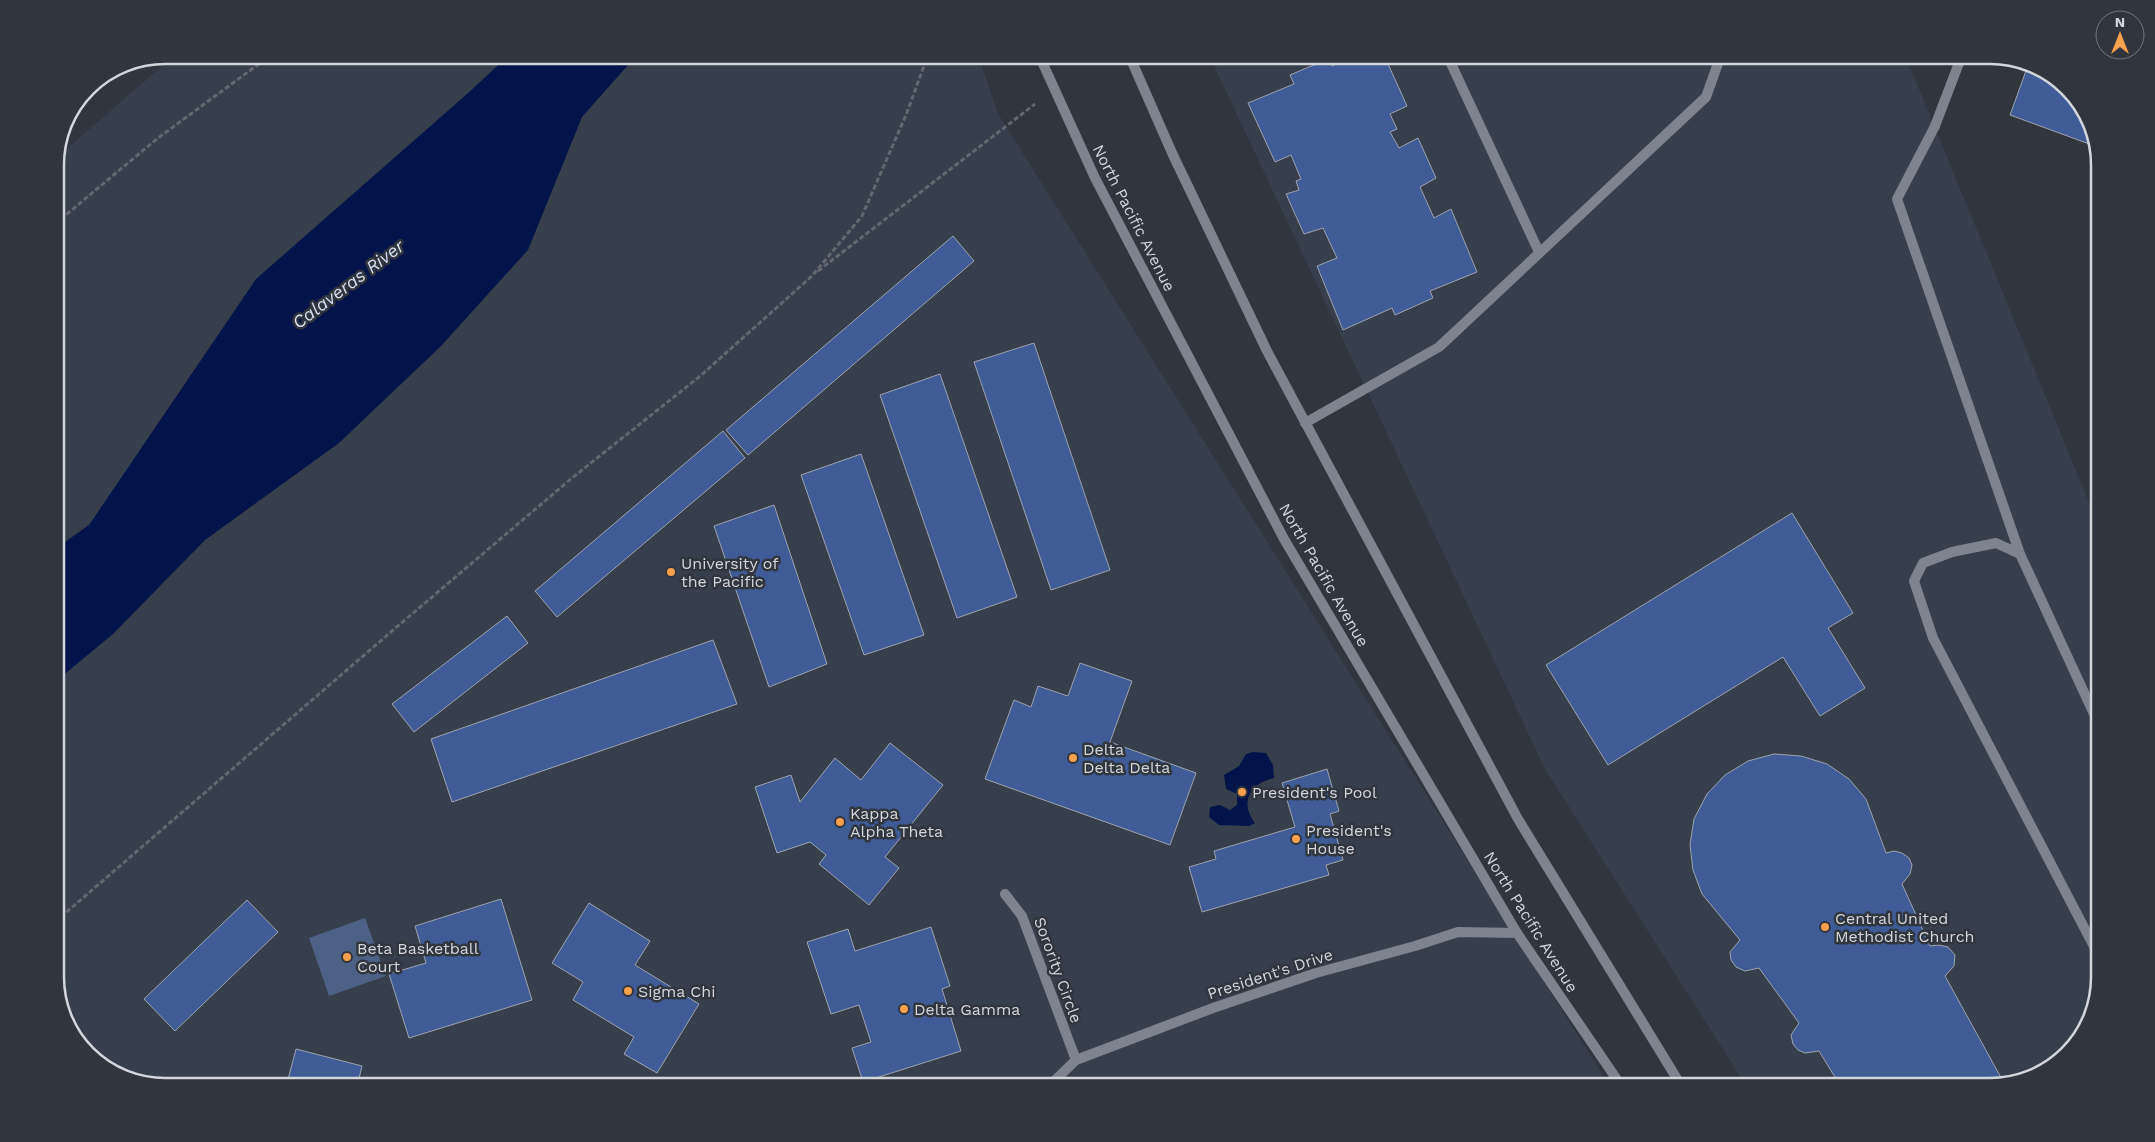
<svg xmlns="http://www.w3.org/2000/svg" width="2155" height="1142" font-family="'Work Sans',sans-serif">
	<rect width="100%" height="100%" fill="#31363e"/>
	<!-- built -->
	<path fill="#383f4c" d="M 175,55 L 978,55 L 998,114 L 1610,1087 L 165,1087 L 116,1076 L 74,1038 L 55,984 L 55,159 Z
		M 1209,55 L 1905,55 L 2100,529 L 2100,977 L 2089,1026 L 2051,1069 L 1990,1087 L 1747,1087 L 1545,769 Z"/>
	<!-- green -->
	<path fill="#4d6085" d="M 365,918 L 386,976 L 329,996 L 309,938 Z"/>
	<!-- water -->
	<path fill="#021449" d="M 509,55 L 637,55 L 582,117 L 528,250 L 441,346 L 339,443 L 205,540 L 113,634 L 55,682 L 55,549 L 89,525 L 256,279 L 467,94 Z
		M 1253,752 L 1266,753 L 1273,765 L 1274,778 C 1250,783 1239,802 1255,823 L 1249,826 L 1219,825 L 1209,817 L 1210,807 L 1220,805 L 1230,810 L 1237,805 L 1237,794 L 1226,789 L 1224,775 L 1239,766 L 1246,754 Z"/>
	<!-- building -->
	<path fill="#3f5c97" stroke="#9ea3ad" d="M 1359,55 L 1384,55 L 1407,106 L 1390,114 L 1397,129 L 1390,132 L 1399,148 L 1418,138 L 1436,178 L 1420,187 L 1434,218 L 1451,209 L 1477,272 L 1430,291 L 1433,298 L 1395,315 L 1392,308 L 1343,330 L 1317,266 L 1337,258 L 1323,228 L 1304,234 L 1286,194 L 1299,190 L 1296,181 L 1301,179 L 1291,155 L 1275,162 L 1248,103 L 1294,84 L 1290,75 L 1328,59 L 1332,66 Z
		M 2027,68 L 2050,76 L 2082,104 L 2094,141 L 2092,145 L 2010,115 Z
		M 953,236 L 974,261 L 748,455 L 726,430 Z
		M 1034,343 L 1110,570 L 1051,590 L 974,362 Z
		M 940,374 L 1017,597 L 957,618 L 880,395 Z
		M 723,431 L 745,458 L 557,617 L 535,591 Z
		M 861,454 L 924,635 L 864,655 L 801,475 Z
		M 774,505 L 827,664 L 769,687 L 714,526 Z
		M 1792,513 L 1853,613 L 1828,628 L 1865,688 L 1820,716 L 1783,657 L 1608,765 L 1546,665 Z
		M 507,616 L 528,643 L 414,732 L 392,704 Z
		M 713,640 L 737,704 L 452,802 L 431,739 Z
		M 1080,663 L 1132,681 L 1110,742 L 1196,773 L 1170,845 L 985,779 L 1014,700 L 1031,707 L 1038,686 L 1068,696 Z
		M 890,743 L 943,785 L 885,857 L 899,868 L 869,905 L 819,864 L 826,855 L 810,842 L 777,853 L 755,787 L 791,775 L 800,802 L 835,758 L 861,780 Z
		M 1774,754 L 1801,756 L 1827,764 L 1849,779 L 1866,799 L 1886,853 L 1894,851 L 1902,853 L 1909,858 L 1912,865 L 1910,874 L 1902,884 L 1930,946 L 1938,945 L 1948,947 L 1955,955 L 1954,966 L 1945,976 L 2004,1083 L 1990,1087 L 1841,1087 L 1819,1051 L 1805,1053 L 1798,1050 L 1793,1044 L 1791,1035 L 1799,1023 L 1759,968 L 1745,971 L 1736,967 L 1731,960 L 1730,952 L 1740,940 L 1702,894 L 1693,870 L 1690,845 L 1694,819 L 1707,794 L 1725,775 L 1748,761 Z
		M 1327,769 L 1339,811 L 1330,814 L 1343,860 L 1326,865 L 1329,875 L 1202,912 L 1189,867 L 1216,859 L 1214,851 L 1295,827 L 1282,783 Z
		M 501,899 L 532,1000 L 409,1038 L 389,974 L 426,963 L 415,926 Z
		M 247,900 L 278,932 L 175,1031 L 144,999 Z
		M 589,903 L 650,941 L 635,965 L 699,1004 L 657,1073 L 624,1054 L 634,1037 L 573,1000 L 583,982 L 552,963 Z
		M 931,927 L 950,986 L 942,989 L 961,1051 L 863,1082 L 852,1048 L 871,1042 L 859,1005 L 831,1014 L 807,942 L 848,929 L 855,951 Z
		M 296,1049 L 362,1066 L 357,1087 L 286,1087 Z"/>
	<g fill="none" stroke-linecap="round" stroke-linejoin="round">
		<!-- path -->
		<path stroke="#63676e" stroke-width="3" stroke-dasharray="5 2.5" stroke-linecap="butt" d="M 55,224 L 158,138 L 271,55
			M 818,271 L 1035,104
			M 55,922 L 392,631 L 572,478 L 699,377 L 812,276 L 862,216 L 906,115 L 928,55"/>
		<!-- service -->
		<path stroke="#7e838d" stroke-width="10" d="M 1447,55 L 1539,252
			M 1935,126 L 1897,199 L 2020,554
			M 1305,423 L 1439,347 L 1706,97 L 1721,55
			M 2100,727 L 2020,554 L 1996,543 L 1952,552 L 1923,563 L 1914,581 L 1933,638 L 2100,958"/>
		<!-- minor -->
		<path stroke="#7e838d" stroke-width="10" d="M 1935,126 L 1962,55
			M 1005,894 L 1022,916 L 1076,1060
			M 1048,1087 L 1076,1060 L 1213,1008 L 1316,973 L 1415,946 L 1458,932 L 1517,933"/>
		<!-- tertiary -->
		<path stroke="#7e838d" stroke-width="10" d="M 1039,55 L 1095,178 L 1284,539 L 1517,933 L 1622,1087
			M 1129,55 L 1173,155 L 1267,351 L 1518,819 L 1682,1087"/>
	</g>
	<!-- markers -->
	<g fill="#f8a04b" stroke="#31363e" stroke-width="2">
		<circle cx="671" cy="572" r="5"/>
		<circle cx="1073" cy="758" r="5"/>
		<circle cx="1242" cy="792" r="5"/>
		<circle cx="840" cy="822" r="5"/>
		<circle cx="1296" cy="839" r="5"/>
		<circle cx="1825" cy="927" r="5"/>
		<circle cx="347" cy="957" r="5"/>
		<circle cx="628" cy="991" r="5"/>
		<circle cx="904" cy="1009" r="5"/>
	</g>
	<g text-anchor="middle" dominant-baseline="central" stroke-width="5" stroke-linejoin="round" paint-order="stroke">
		<!-- street labels -->
		<g font-size="16" fill="#d3d6db" stroke="#31363e">
			<text transform="translate(1134 218) rotate(63)">North Pacific Avenue</text>
			<text transform="translate(1324 575) rotate(60)">North Pacific Avenue</text>
			<text transform="translate(1531 922) rotate(58)">North Pacific Avenue</text>
			<text transform="translate(1058 970) rotate(70)">Sorority Circle</text>
			<text transform="translate(1270 974) rotate(-18)">President's Drive</text>
		</g>
		<!-- poi labels -->
		<g font-size="16" fill="#d3d6db" stroke="#31363e" text-anchor="start">
			<text x="681" y="563">University of<tspan x="681" dy="18">the Pacific</tspan></text>
			<text x="1083" y="749">Delta<tspan x="1083" dy="18">Delta Delta</tspan></text>
			<text x="1252" y="792">President's Pool</text>
			<text x="850" y="813">Kappa<tspan x="850" dy="18">Alpha Theta</tspan></text>
			<text x="1306" y="830">President's<tspan x="1306" dy="18">House</tspan></text>
			<text x="1835" y="918">Central United<tspan x="1835" dy="18">Methodist Church</tspan></text>
			<text x="357" y="948">Beta Basketball<tspan x="357" dy="18">Court</tspan></text>
			<text x="638" y="991">Sigma Chi</text>
			<text x="914" y="1009">Delta Gamma</text>
		</g>
		<!-- water labels -->
		<g font-size="18" font-style="italic" fill="#d6dff1" stroke="#31363e">
			<text transform="translate(348 284) rotate(-37)">Calaveras River</text>
		</g>
	</g>
	<!-- crop -->
	<path d="M0 0H2155V1142H0ZM165 64H1990A101 101 0 0 1 2091 165V977A101 101 0 0 1 1990 1078H165A101 101 0 0 1 64 977V165A101 101 0 0 1 165 64Z" fill="#31363e" fill-rule="evenodd"/>
	<path fill="none" stroke="#d3d6db" stroke-width="2.5" d="M165 64H1990A101 101 0 0 1 2091 165V977A101 101 0 0 1 1990 1078H165A101 101 0 0 1 64 977V165A101 101 0 0 1 165 64Z"/>
	<!-- north arrow -->
	<g transform="translate(2120 35)"><circle r="24" fill="#31363e" stroke="#72767d"/>
	<path d="M0-4L9 19L0 12L-9 19Z" fill="#f8a04b"/>
	<text y="-8" font-size="14" font-weight="bold" text-anchor="middle" fill="#d3d6db">N</text>
	</g>
</svg>
